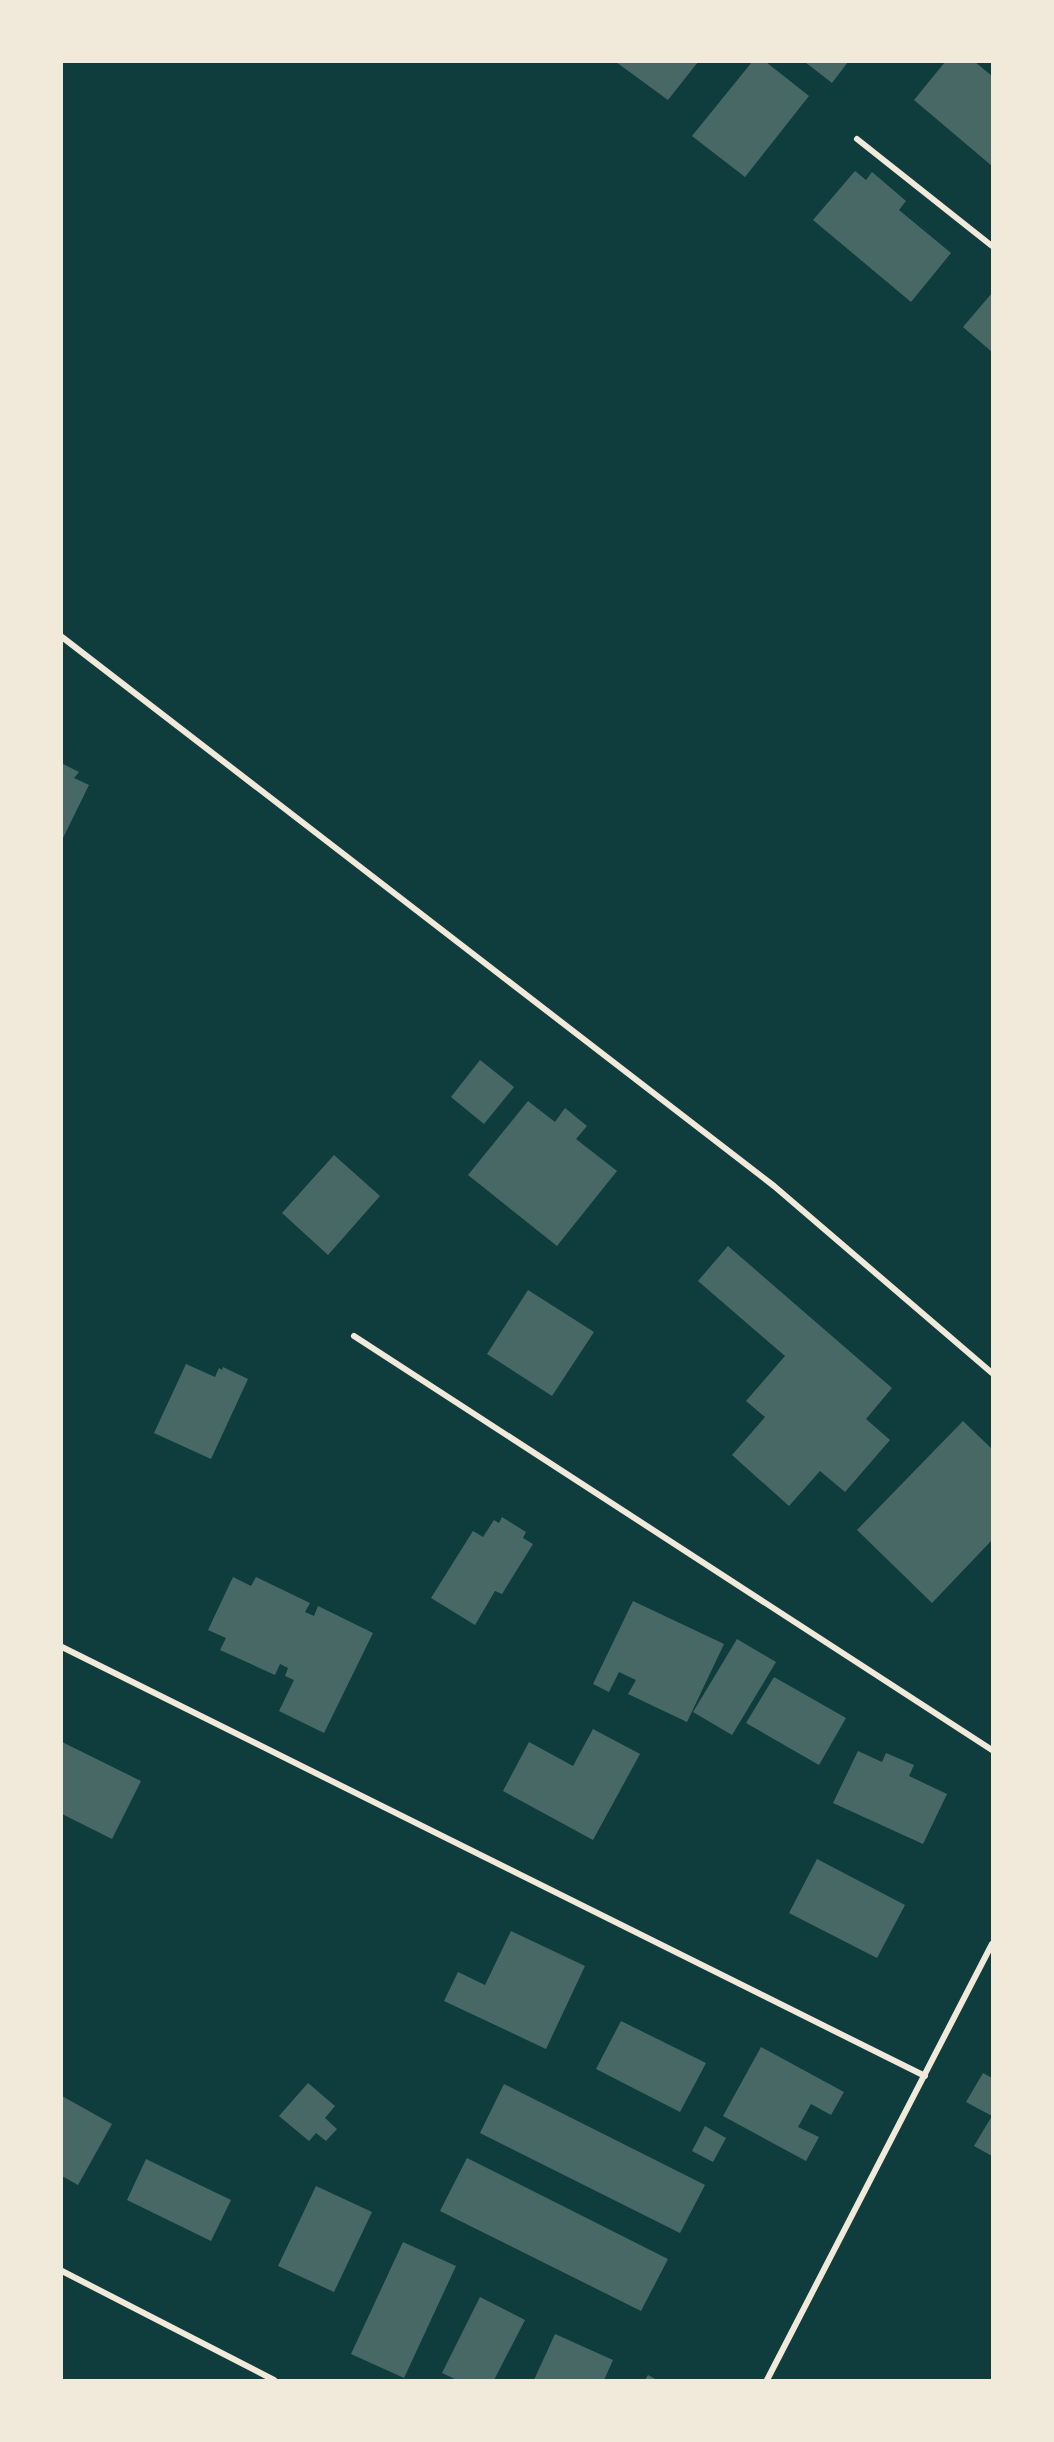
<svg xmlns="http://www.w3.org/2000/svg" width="1054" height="2442" font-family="Helvetica,sans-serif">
	<rect width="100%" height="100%" fill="#0f3d3e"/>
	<!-- building -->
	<path fill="#486865" d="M 616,62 L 698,62 L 668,100 Z
		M 752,62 L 766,62 L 809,96 L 745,177 L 692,136 Z
		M 805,62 L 848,62 L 832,83 Z
		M 945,62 L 975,62 L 992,76 L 992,166 L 914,100 Z
		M 855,171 L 866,180 L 872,172 L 906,201 L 899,210 L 951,253 L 911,302 L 813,220 Z
		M 992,293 L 992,352 L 963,327 Z
		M 63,764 L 79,772 L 74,778 L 89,785 L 62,840 L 62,767 Z
		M 480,1060 L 514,1087 L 484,1124 L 451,1097 Z
		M 528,1101 L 555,1122 L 565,1108 L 587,1126 L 576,1139 L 617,1171 L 557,1246 L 468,1175 Z
		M 334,1155 L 380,1196 L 328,1255 L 282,1213 Z
		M 728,1246 L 892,1388 L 866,1419 L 890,1440 L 845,1492 L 820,1471 L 789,1506 L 732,1455 L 765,1417 L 746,1401 L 785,1356 L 698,1281 Z
		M 528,1290 L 594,1332 L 552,1396 L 487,1354 Z
		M 186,1364 L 215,1377 L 219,1368 L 222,1370 L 223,1367 L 248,1379 L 211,1459 L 154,1433 Z
		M 963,1421 L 992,1449 L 992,1540 L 932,1603 L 857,1530 Z
		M 502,1517 L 526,1532 L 523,1538 L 533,1544 L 502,1594 L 495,1591 L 475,1625 L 431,1598 L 473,1531 L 483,1537 L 494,1520 L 499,1523 Z
		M 233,1577 L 251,1586 L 256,1577 L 310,1603 L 305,1612 L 314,1616 L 318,1606 L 373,1633 L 324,1733 L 279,1711 L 294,1680 L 285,1676 L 288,1668 L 280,1664 L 275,1675 L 220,1650 L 226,1638 L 208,1630 Z
		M 633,1601 L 724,1644 L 687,1722 L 628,1694 L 636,1680 L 619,1672 L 609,1692 L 593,1684 Z
		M 737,1639 L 776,1662 L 732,1735 L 693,1712 Z
		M 774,1677 L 846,1718 L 819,1765 L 746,1723 Z
		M 593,1729 L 640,1754 L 593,1840 L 503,1791 L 529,1742 L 573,1766 Z
		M 62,1742 L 141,1781 L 112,1839 L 62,1814 Z
		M 858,1751 L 882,1762 L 886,1753 L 914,1765 L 909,1776 L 947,1794 L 923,1844 L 833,1803 Z
		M 817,1859 L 905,1905 L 877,1958 L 789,1913 Z
		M 511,1931 L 585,1966 L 546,2049 L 444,2001 L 458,1972 L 485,1985 Z
		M 621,2021 L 706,2063 L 680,2112 L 596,2069 Z
		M 761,2047 L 844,2092 L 831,2115 L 811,2104 L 798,2127 L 819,2137 L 806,2161 L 723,2116 Z
		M 983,2073 L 992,2078 L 992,2156 L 974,2146 L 992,2116 L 966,2102 Z
		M 308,2083 L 335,2106 L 325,2118 L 337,2129 L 326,2141 L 316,2133 L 309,2141 L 279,2116 Z
		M 504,2084 L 705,2185 L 680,2233 L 480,2133 Z
		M 62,2096 L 112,2124 L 78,2185 L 62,2176 Z
		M 705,2126 L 726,2138 L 713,2162 L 692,2151 Z
		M 467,2158 L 668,2259 L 641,2311 L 440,2211 Z
		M 146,2159 L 231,2200 L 211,2241 L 127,2200 Z
		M 316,2186 L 372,2212 L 334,2292 L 278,2266 Z
		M 403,2242 L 456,2266 L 404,2378 L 351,2354 Z
		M 480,2297 L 525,2320 L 494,2380 L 457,2380 L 442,2373 Z
		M 555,2334 L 613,2360 L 604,2380 L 534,2380 Z
		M 648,2375 L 657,2380 L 645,2380 Z"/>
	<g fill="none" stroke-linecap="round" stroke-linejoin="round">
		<!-- minor -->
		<path stroke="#f1e9da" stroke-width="6" d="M 857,139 L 992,246
			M 62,637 L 774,1186 L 992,1373
			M 354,1336 L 992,1750
			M 62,1647 L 925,2076
			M 62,2271 L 274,2380
			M 767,2380 L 992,1944"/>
	</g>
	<!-- border -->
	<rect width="1054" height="2442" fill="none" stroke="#f1e9da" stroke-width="126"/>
</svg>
